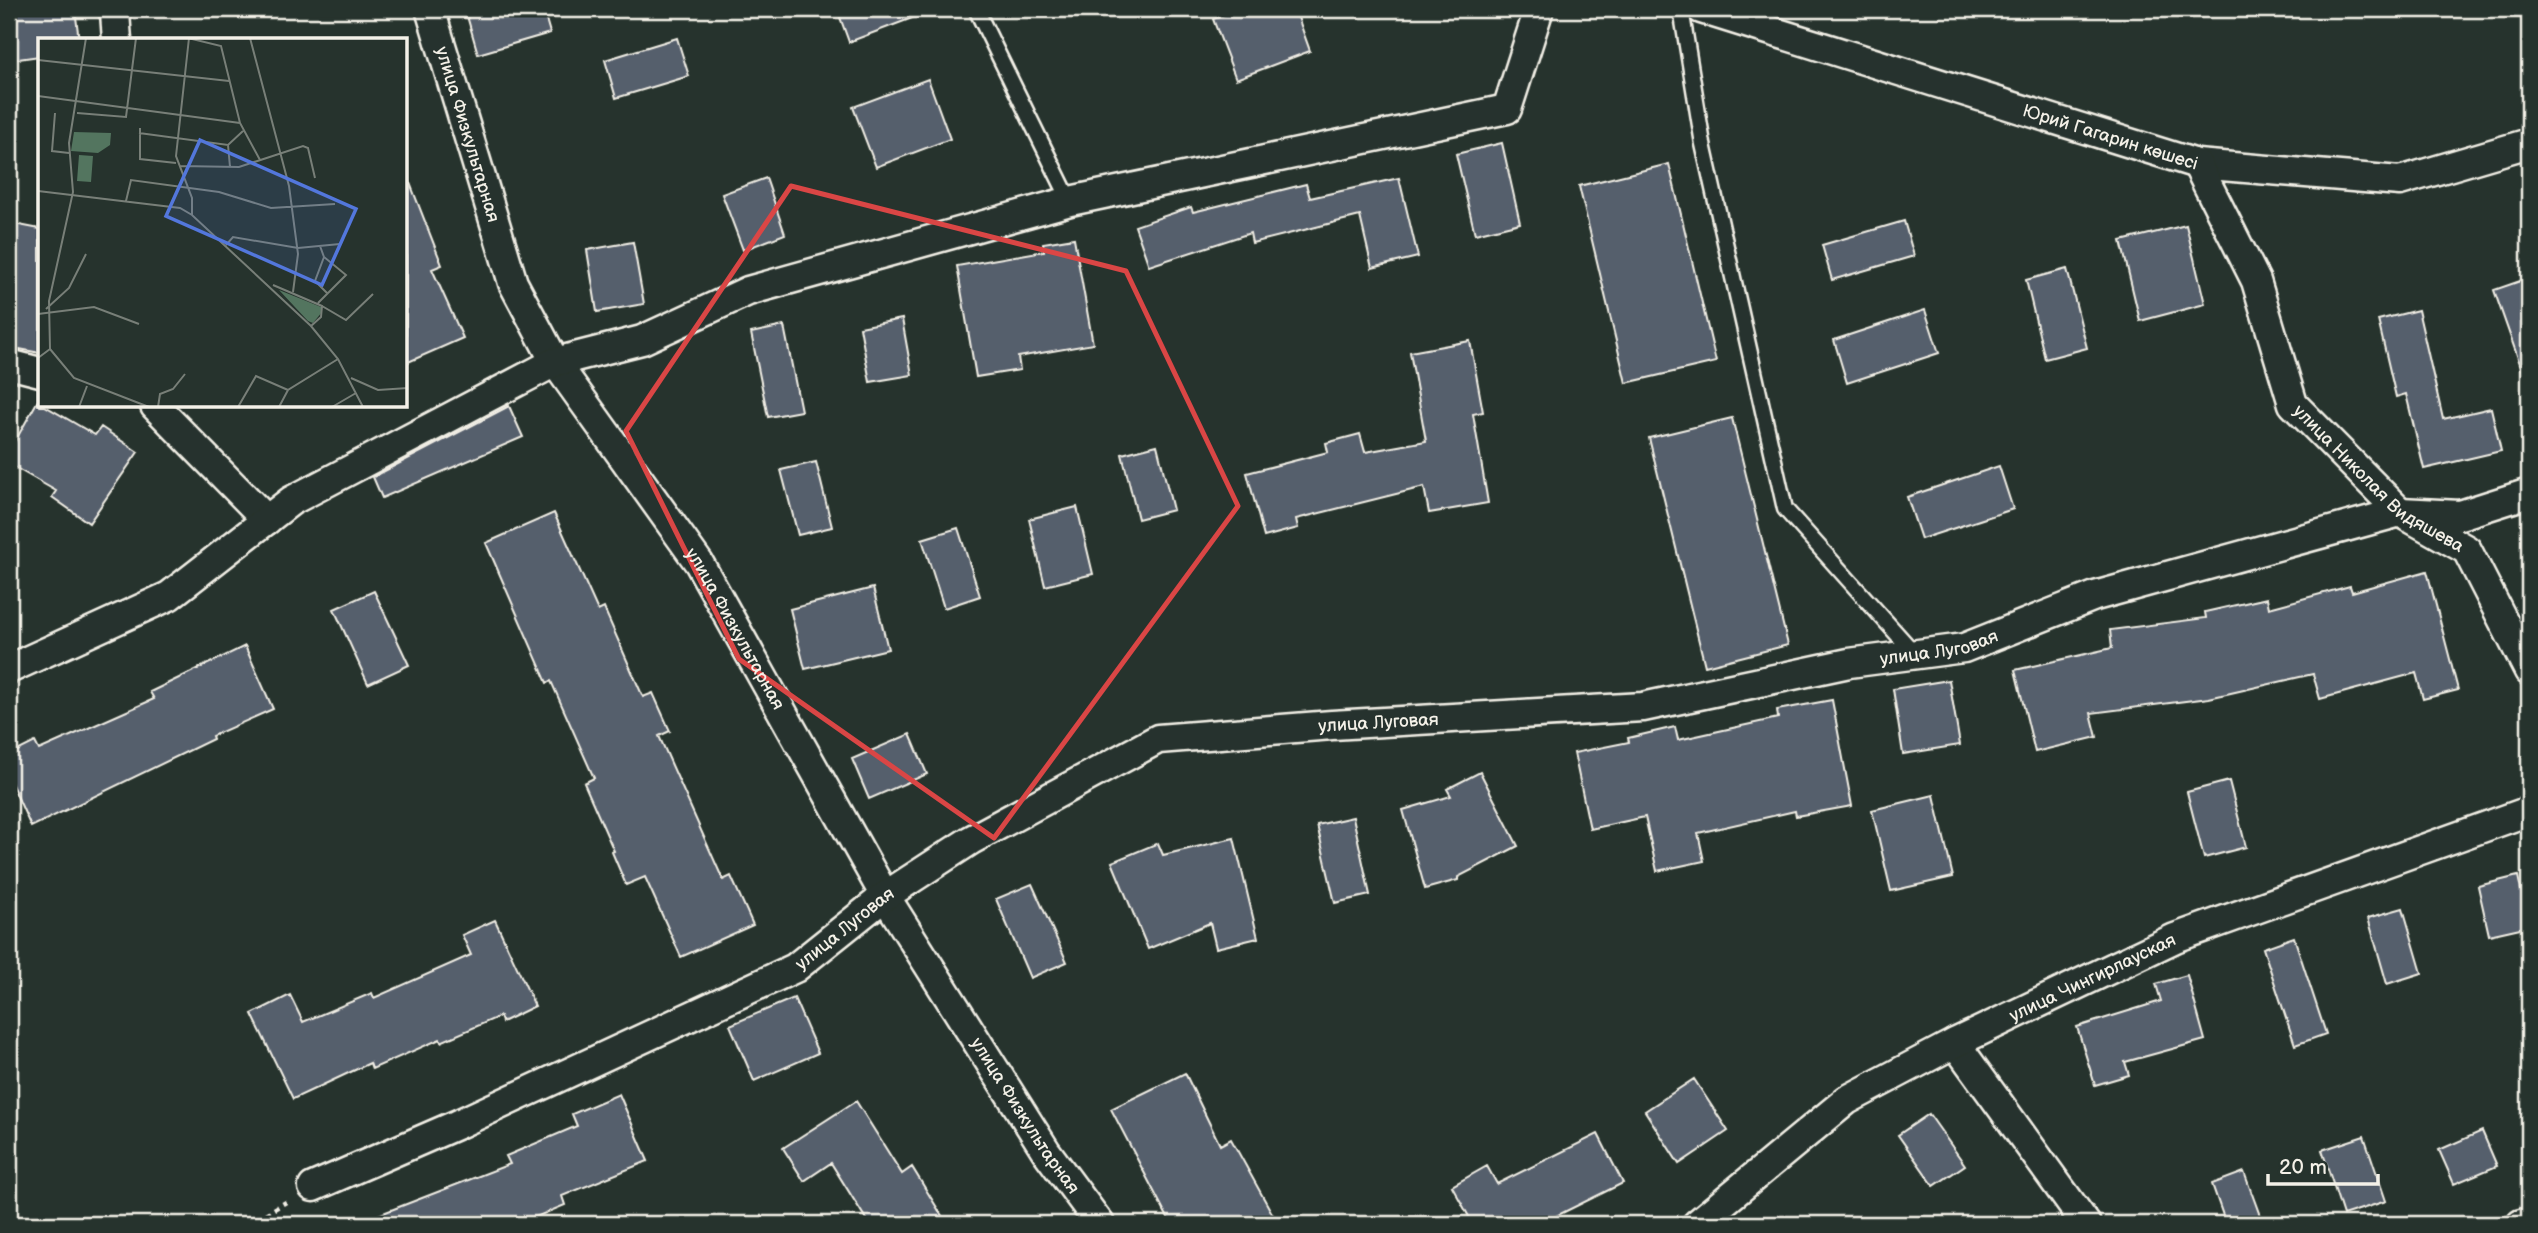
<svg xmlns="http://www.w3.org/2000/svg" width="2538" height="1233" font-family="'Balsamiq Sans',sans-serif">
	<rect width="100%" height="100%" fill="#26332d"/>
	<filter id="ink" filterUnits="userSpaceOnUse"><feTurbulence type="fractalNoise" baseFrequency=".0143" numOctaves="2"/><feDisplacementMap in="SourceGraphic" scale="14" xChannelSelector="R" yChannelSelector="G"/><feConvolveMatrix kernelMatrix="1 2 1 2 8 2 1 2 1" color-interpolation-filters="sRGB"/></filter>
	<g filter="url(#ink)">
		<!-- building -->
		<path fill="#555e6c" stroke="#f4f1e8" stroke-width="2" d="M 29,9 L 75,9 L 79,40 L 40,40 L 40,56 L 11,60 L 9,11 Z
			M 491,9 L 543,9 L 550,33 L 478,54 L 467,16 Z
			M 837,9 L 928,9 L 928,12 L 849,42 Z
			M 1240,9 L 1295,9 L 1310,51 L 1236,79 L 1213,19 Z
			M 677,38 L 689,76 L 616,98 L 605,60 Z
			M 928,79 L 950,139 L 876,167 L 853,107 Z
			M 1502,143 L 1520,223 L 1475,234 L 1456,154 Z
			M 1669,164 L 1716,362 L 1626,383 L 1579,186 Z
			M 406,178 L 408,178 L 442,265 L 432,269 L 463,338 L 406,363 Z
			M 766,178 L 785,234 L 743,250 L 722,194 Z
			M 1399,178 L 1418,257 L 1372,268 L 1360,216 L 1252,243 L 1250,233 L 1149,266 L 1135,226 L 1191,207 L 1193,212 L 1306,184 L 1310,198 Z
			M 1904,221 L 1914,256 L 1832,280 L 1822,245 Z
			M 9,223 L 40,229 L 40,353 L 9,347 Z
			M 2186,225 L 2205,304 L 2140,321 L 2121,241 Z
			M 1074,238 L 1093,344 L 1018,357 L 1020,370 L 976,377 L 957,266 L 1044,251 L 1043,243 Z
			M 633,242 L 644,304 L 597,312 L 587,250 Z
			M 2067,269 L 2087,348 L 2045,359 L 2026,280 Z
			M 2529,278 L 2529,378 L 2525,378 L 2494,290 Z
			M 1925,310 L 1939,353 L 1847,383 L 1834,340 Z
			M 2418,310 L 2443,419 L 2491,408 L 2501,451 L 2424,469 L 2406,394 L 2396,397 L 2378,320 Z
			M 902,319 L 912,375 L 870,382 L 860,327 Z
			M 784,326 L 801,411 L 768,417 L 751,333 Z
			M 1470,341 L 1483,412 L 1473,414 L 1488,503 L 1429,513 L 1424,487 L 1296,519 L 1298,528 L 1264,537 L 1247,473 L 1328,452 L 1326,443 L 1360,434 L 1365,452 L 1426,441 L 1410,352 Z
			M 37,402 L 40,406 L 45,406 L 95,435 L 101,427 L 138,452 L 89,523 L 52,497 L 56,491 L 9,464 L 9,452 Z
			M 509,406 L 523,437 L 382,498 L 373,477 Z
			M 1732,418 L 1788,645 L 1705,666 L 1649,438 Z
			M 1157,445 L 1173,510 L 1138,519 L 1122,454 Z
			M 816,462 L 832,527 L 798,535 L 781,470 Z
			M 1999,466 L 2013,509 L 1921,539 L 1907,497 Z
			M 1077,507 L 1093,574 L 1045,586 L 1029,519 Z
			M 554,513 L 598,611 L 604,608 L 643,697 L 653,693 L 670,731 L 659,736 L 723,880 L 731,876 L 753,925 L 681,957 L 645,877 L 626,885 L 612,852 L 614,851 L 584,783 L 594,778 L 551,681 L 547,683 L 486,543 Z
			M 958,528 L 980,596 L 944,608 L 922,539 Z
			M 2427,571 L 2458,690 L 2423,699 L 2416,673 L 2320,699 L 2313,674 L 2209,698 L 2091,713 L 2097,737 L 2035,752 L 2015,670 L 2112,648 L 2110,630 L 2206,618 L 2205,612 L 2267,598 L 2269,608 L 2350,586 L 2352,592 Z
			M 873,588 L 888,649 L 805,669 L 790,609 Z
			M 374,591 L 409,665 L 368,684 L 334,609 Z
			M 245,646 L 273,709 L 212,736 L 213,739 L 31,827 L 9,778 L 9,755 L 35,742 L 39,750 L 154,699 L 150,692 Z
			M 1949,680 L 1960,745 L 1903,754 L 1893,689 Z
			M 1832,700 L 1852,806 L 1796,816 L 1795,811 L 1698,833 L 1704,861 L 1657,871 L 1645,817 L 1590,829 L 1574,753 L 1629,742 L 1628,738 L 1675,727 L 1678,740 L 1778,718 L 1777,710 Z
			M 910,734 L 927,774 L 869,799 L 852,759 Z
			M 1480,772 L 1518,846 L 1458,877 L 1458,880 L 1425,889 L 1403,810 L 1451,796 L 1447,789 Z
			M 2229,781 L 2246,847 L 2204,858 L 2187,792 Z
			M 1934,795 L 1953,877 L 1891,891 L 1872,810 Z
			M 1353,817 L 1370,895 L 1335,903 L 1317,825 Z
			M 1234,838 L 1258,938 L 1216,948 L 1210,923 L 1148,949 L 1112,862 L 1158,843 L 1163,855 Z
			M 2518,876 L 2529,926 L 2489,935 L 2478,886 Z
			M 1032,884 L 1067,962 L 1030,978 L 996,899 Z
			M 2403,908 L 2422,973 L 2387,984 L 2368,918 Z
			M 495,920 L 535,1006 L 502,1022 L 500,1016 L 441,1042 L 440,1039 L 372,1069 L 370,1063 L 293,1099 L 252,1014 L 290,995 L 303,1022 L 372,993 L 374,998 L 471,955 L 462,935 Z
			M 2294,937 L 2326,1034 L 2295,1045 L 2263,948 Z
			M 2187,975 L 2205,1040 L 2125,1062 L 2129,1075 L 2095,1085 L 2077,1027 L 2161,1001 L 2156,984 Z
			M 794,998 L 818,1053 L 754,1081 L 730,1025 Z
			M 1185,1073 L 1220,1145 L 1231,1139 L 1278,1224 L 1171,1224 L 1111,1109 Z
			M 1694,1079 L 1728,1131 L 1679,1164 L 1645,1111 Z
			M 619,1094 L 648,1161 L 562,1196 L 565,1205 L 519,1224 L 360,1224 L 360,1222 L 510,1164 L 506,1156 L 577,1126 L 572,1114 Z
			M 856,1101 L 902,1174 L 912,1167 L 947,1224 L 869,1224 L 831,1163 L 804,1181 L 783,1148 Z
			M 1929,1114 L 1965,1165 L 1934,1186 L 1898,1135 Z
			M 2482,1131 L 2497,1166 L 2454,1184 L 2439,1150 Z
			M 1598,1134 L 1623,1183 L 1540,1224 L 1473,1224 L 1452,1186 L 1487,1166 L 1497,1184 Z
			M 2364,1136 L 2386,1201 L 2343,1215 L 2322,1150 Z
			M 2244,1172 L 2263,1224 L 2226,1224 L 2212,1184 Z"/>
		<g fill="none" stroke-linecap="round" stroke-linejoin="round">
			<!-- lane casing -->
			<g stroke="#f4f1e8" stroke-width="19">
				<path id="lane" d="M 976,9 L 1070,201
					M 1681,9 L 1703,144 L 1785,509 L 1915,654"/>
			</g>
			<!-- street casing -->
			<g stroke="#f4f1e8" stroke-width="33">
				<g id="street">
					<path d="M 112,9 L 115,13 L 117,40"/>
					<path id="s1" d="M 430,9 L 513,283 L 555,362 L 699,563 L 885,896 L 1046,1151 L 1100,1224"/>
					<path id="s2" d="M 1701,9 L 2197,164 L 2400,181 L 2529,143"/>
					<path id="s3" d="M 2197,164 L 2256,281 L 2293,404 L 2400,512 L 2467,550 L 2529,671"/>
					<path d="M 9,364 L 40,372"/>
					<path d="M 155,406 L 267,520"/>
					<path d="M 9,669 L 169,596 L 291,501 L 555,362 L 642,340 L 748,291 L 1070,201 L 1507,109 L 1539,9"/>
					<path d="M 1955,1043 L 2086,1224"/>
					<path id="s4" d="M 313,1187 L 456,1125 L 795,968 L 885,896 L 971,840 L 1158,739 L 1332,725 L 1643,707 L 1849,663 L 1964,648 L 2095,596 L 2400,512 L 2460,515 L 2529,493"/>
					<path id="s5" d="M 1697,1224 L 1847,1100 L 1955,1043 L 2175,938 L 2529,811"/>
					<path d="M 2521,1224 L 2529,1222"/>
				</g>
			</g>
			<!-- path -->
			<path stroke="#f4f1e8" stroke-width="4.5" stroke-dasharray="5 5" stroke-linecap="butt" d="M 248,1224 L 286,1202"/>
			<!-- lane -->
			<use href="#lane" stroke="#26332d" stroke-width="14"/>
			<!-- street -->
			<use href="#street" stroke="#26332d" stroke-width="28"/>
		</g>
	</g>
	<!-- marked area -->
	<path fill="none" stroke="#da4645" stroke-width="5" stroke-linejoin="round" d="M 791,186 L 1126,271 L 1238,506 L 994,838 L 739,659 L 626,431 Z"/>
	<g text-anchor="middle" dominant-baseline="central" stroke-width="6" stroke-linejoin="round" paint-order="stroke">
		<!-- street labels -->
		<g font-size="18" fill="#f4f1e8" stroke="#26332d">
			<text stroke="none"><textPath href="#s1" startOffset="131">улица Физкультарная</textPath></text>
			<text stroke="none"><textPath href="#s2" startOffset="429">Юрий Гагарин көшесі</textPath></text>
			<text stroke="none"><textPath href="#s3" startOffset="374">улица Николая Видяшева</textPath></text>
			<text stroke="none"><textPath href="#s1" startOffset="698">улица Физкультарная</textPath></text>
			<text stroke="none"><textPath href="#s4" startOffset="1748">улица Луговая</textPath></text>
			<text stroke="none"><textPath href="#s4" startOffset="1181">улица Луговая</textPath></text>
			<text stroke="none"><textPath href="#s4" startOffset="593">улица Луговая</textPath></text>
			<text stroke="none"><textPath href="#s5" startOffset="469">улица Чингирлауская</textPath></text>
			<text stroke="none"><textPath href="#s1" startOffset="1265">улица Физкультарная</textPath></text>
		</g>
	</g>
	<!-- overview -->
	<g transform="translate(38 38)">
		<rect width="369" height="369" fill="#26332d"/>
		<path d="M 36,94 L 73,95 L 72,107 L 60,115 L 33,113 ZM 41,117 L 55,118 L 53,144 L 39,143 ZM 241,252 L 283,269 L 284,274 L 275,285 L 270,283 Z" fill="#53755f"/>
		<path fill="none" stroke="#787f78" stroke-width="2" d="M 150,0 L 183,8 L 202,85 L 222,122M 151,0 L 138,118 L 154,160 L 154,177M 212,0 L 251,148 L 260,216 L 255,254M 0,22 L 191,43M 0,58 L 202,85M 17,75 L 14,113 L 31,115M 39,75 L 88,79 L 98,0M 102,90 L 102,121 L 138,125M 101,95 L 190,107 L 205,93M 190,107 L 192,129M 142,128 L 201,129 L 265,108 L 270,110 L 277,140M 0,153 L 142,170 L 154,177 L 273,288 L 300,321 L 325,369M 88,163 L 93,142 L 181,154 L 233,170 L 297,166M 188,207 L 195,199 L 260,210 L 302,206M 286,219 L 277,243 L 289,255M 235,247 L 284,268 L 283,279 L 273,288M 280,265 L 308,237 L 286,219 L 282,208M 284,268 L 308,282 L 335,256M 8,271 L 31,250 L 48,216M 0,276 L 56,269 L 101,286M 12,311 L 36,340 L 111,369M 0,320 L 12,311 L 11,263 L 35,154 L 31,105 L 48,0M 313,340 L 340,352 L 370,350M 41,369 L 49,348M 120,369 L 122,356 L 135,351 L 147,336M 200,369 L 218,338 L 250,352M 241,369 L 250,352 L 300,321M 294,369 L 318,355"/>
		<path fill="#5377dc" fill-opacity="0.15" stroke="#5377dc" stroke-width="3.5" d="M 162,102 L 318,171 L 284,247 L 128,178 Z"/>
		<rect width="369" height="369" fill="none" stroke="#f4f1e8" stroke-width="3.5"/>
	</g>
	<!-- margin -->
	<rect width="2538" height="1233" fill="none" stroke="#26332d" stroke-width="35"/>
	<rect x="18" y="18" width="2503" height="1198" fill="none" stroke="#f4f1e8" stroke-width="2.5" filter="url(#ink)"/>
	<!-- scale -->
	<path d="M2268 1174v10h110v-10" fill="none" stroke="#f4f1e8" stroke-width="3.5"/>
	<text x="2279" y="1174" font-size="21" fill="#f4f1e8" stroke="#26332d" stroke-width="5" paint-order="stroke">20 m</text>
</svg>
